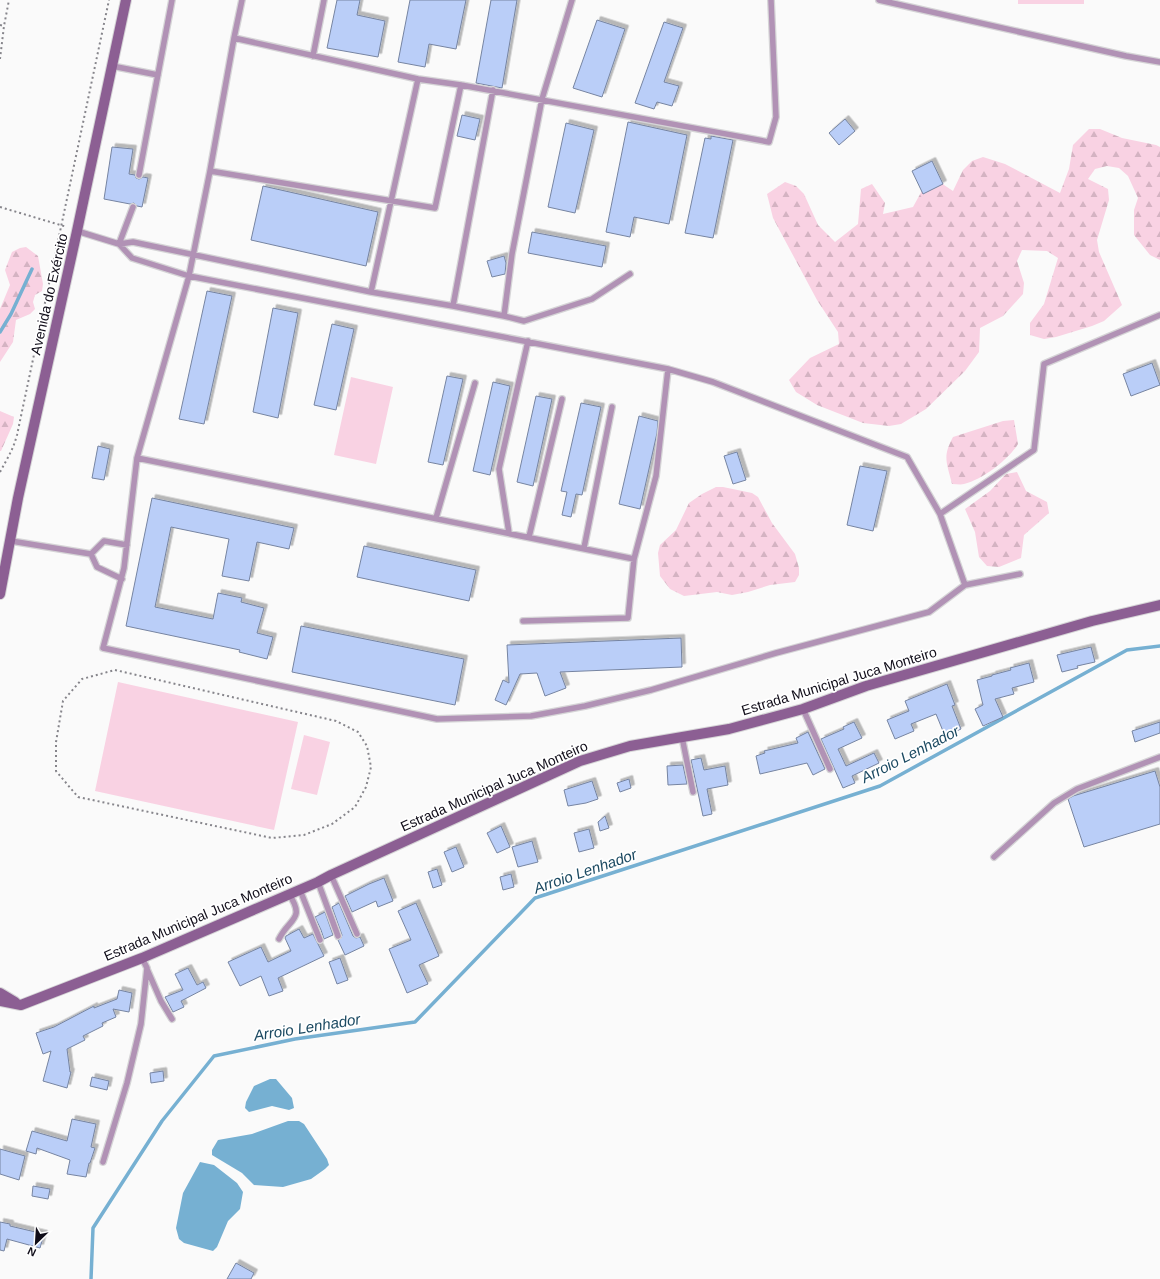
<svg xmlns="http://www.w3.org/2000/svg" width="1160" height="1279" font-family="Helvetica,sans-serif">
	<defs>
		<pattern id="forest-firs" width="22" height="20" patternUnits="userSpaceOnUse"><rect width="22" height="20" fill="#f9d2e3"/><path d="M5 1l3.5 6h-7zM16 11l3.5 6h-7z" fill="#d4b3c2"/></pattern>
		<filter id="shadow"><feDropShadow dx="3.5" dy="-3.5" stdDeviation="0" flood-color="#0004"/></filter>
	</defs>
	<rect width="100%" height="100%" fill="#fafafa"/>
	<!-- forest -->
	<path fill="url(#forest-firs)" d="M 1089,129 L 1100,129 L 1122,138 L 1156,145 L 1160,147 L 1160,260 L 1150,255 L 1134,235 L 1134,210 L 1138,198 L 1128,176 L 1119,168 L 1107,166 L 1095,169 L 1088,179 L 1108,189 L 1109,200 L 1097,240 L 1099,252 L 1122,305 L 1104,321 L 1092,326 L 1056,337 L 1044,339 L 1030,335 L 1030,323 L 1044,304 L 1058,258 L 1047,251 L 1022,250 L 1017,261 L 1024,283 L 1023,294 L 1003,316 L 980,328 L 979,352 L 965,371 L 926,409 L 901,424 L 889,426 L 863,423 L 817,405 L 796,392 L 789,380 L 810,358 L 839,344 L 838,332 L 817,300 L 773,218 L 767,194 L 785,182 L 796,186 L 804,194 L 818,225 L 835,242 L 858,224 L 861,189 L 872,184 L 885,203 L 883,214 L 913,207 L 930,176 L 932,164 L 944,185 L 953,191 L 963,170 L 972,161 L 983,157 L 1005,164 L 1060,193 L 1069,169 L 1073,145 Z
		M 26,247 L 38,256 L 43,284 L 42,291 L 35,295 L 33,302 L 35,309 L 30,314 L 16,320 L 13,342 L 0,362 L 0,309 L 10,285 L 5,270 L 12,252 L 20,248 Z
		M 0,411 L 14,417 L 13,424 L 1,451 L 0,451 Z
		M 1014,420 L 1018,444 C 1009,459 982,480 964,484 C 961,485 956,484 952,484 C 947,463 942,457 953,437 L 1003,421 Z
		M 1017,472 L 1026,491 L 1047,502 L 1049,513 L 1024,535 L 1021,558 L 999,567 L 987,566 L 979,557 L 975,532 L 965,509 L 990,491 L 1006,474 Z
		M 716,487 L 723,487 L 752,493 L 758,497 L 772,523 L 795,554 L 799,568 L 799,575 L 795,582 L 770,585 L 748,592 L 732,595 L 717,592 L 684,596 L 670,589 L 660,576 L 658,553 L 660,545 L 676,530 L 689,503 L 702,494 Z"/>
	<!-- park -->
	<path fill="#f9d2e3" d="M 1018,0 L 1084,0 L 1084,4 L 1018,4 Z
		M 351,377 L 393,387 L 376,464 L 334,455 Z
		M 118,682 L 298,722 L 274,830 L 95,791 Z
		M 304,735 L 330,742 L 317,795 L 291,789 Z"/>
	<!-- water -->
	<path fill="#76b0d2" d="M 270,1079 L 276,1079 L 292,1098 L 294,1108 L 289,1110 L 272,1106 L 249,1112 L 245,1108 L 246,1102 L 254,1086 Z
		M 288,1121 L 299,1121 L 304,1124 L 327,1159 L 329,1165 L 325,1169 L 311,1179 L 283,1187 L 254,1185 L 242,1173 L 212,1155 L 212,1150 L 218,1140 L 252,1134 Z
		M 200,1162 L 214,1165 L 237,1183 L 243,1192 L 240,1209 L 228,1221 L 217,1247 L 213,1251 L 184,1243 L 179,1239 L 176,1228 L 183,1193 Z"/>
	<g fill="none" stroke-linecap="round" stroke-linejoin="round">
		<!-- stream -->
		<path stroke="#76b0d2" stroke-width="3.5" d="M 0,332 L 11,314 L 32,269
			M 91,1279 L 93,1228 L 162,1121 L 214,1056 L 295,1039 L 415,1022 L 535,898 L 880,786 L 1127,650 L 1160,646"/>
	</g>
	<!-- building -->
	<path fill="#bacef8" stroke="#7684a1" filter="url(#shadow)" d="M 337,0 L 360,0 L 357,15 L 385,21 L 378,57 L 327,48 Z
		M 410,0 L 466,0 L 456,49 L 429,44 L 425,67 L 398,62 Z
		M 491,0 L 517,0 L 502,88 L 476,83 Z
		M 597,20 L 625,29 L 602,97 L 573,88 Z
		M 664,22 L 683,28 L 664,82 L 679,86 L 672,106 L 657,102 L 654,109 L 635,103 Z
		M 462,115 L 480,119 L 475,140 L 457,136 Z
		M 845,119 L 855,131 L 839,145 L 829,133 Z
		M 628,122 L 687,135 L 669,224 L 634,217 L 630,237 L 606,232 Z
		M 566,123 L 594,130 L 575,213 L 548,207 Z
		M 711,136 L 733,140 L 713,238 L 685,233 L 705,138 L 711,139 Z
		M 112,147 L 133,149 L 129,174 L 135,175 L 136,178 L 139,179 L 143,177 L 148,178 L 142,207 L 137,206 L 134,203 L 130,204 L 104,199 Z
		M 932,161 L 943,184 L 923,194 L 912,171 Z
		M 263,186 L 378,212 L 366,266 L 251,240 Z
		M 532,232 L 606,246 L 602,267 L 528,253 Z
		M 504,256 L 506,263 L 505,274 L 492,277 L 487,261 Z
		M 207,291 L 232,296 L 204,424 L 179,419 Z
		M 273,308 L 298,313 L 278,418 L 253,412 Z
		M 332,324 L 354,329 L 336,410 L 314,405 Z
		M 1152,363 L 1160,385 L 1131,396 L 1123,374 Z
		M 447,376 L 463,379 L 443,465 L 428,462 Z
		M 493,382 L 510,386 L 490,475 L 473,471 Z
		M 536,396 L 552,399 L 533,486 L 517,482 Z
		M 581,403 L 601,407 L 582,495 L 576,494 L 571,517 L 562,515 L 567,492 L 561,491 Z
		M 639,416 L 658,421 L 657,433 L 640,509 L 619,504 Z
		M 98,446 L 110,449 L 104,480 L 92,478 Z
		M 737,452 L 746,480 L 733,484 L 724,456 Z
		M 860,466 L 887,471 L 873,531 L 847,525 Z
		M 152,498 L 294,528 L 289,549 L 257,542 L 249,581 L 222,576 L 229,539 L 171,527 L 155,607 L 213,619 L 218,593 L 242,598 L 241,602 L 264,608 L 257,633 L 273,637 L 267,659 L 239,652 L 240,650 L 126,626 Z
		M 364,546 L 476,570 L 469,601 L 357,577 Z
		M 301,626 L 464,659 L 455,705 L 292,672 Z
		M 681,638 L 682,667 L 560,672 L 566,688 L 545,696 L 537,673 L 520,674 L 506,705 L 495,700 L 503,680 L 509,683 L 507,645 Z
		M 1091,647 L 1095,662 L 1077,666 L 1078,668 L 1062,672 L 1057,655 Z
		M 1029,663 L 1034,682 L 1012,688 L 1014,694 L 995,699 L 1003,717 L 983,726 L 975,709 L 983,705 L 977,680 L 992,676 L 992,675 L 1011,670 L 1010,668 Z
		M 947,684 L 955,705 L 952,706 L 961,729 L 945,736 L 936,714 L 911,724 L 914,731 L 895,739 L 887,720 L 909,711 L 905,701 Z
		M 854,722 L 862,738 L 838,749 L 846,766 L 874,753 L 879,763 L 852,776 L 855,783 L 843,788 L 821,739 L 844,729 L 843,727 Z
		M 1160,722 L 1160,733 L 1135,742 L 1132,731 Z
		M 808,732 L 825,769 L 813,775 L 807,763 L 760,774 L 756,756 L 765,753 L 764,751 L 798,743 L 796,738 Z
		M 701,758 L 704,770 L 725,766 L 728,785 L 707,789 L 712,814 L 703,816 L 691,760 Z
		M 683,765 L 687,784 L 668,785 L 667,766 Z
		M 1155,771 L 1160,787 L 1160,824 L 1084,847 L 1068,799 L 1073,796 Z
		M 629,779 L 631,788 L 620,792 L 617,783 Z
		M 592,781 L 598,799 L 586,803 L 568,806 L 564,790 Z
		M 605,816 L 609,828 L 600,831 L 598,822 Z
		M 501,826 L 510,847 L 497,853 L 487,833 Z
		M 589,829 L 594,848 L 579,852 L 574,833 Z
		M 532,841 L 538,862 L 518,867 L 512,847 Z
		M 456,847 L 464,867 L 452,872 L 444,852 Z
		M 437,869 L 442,885 L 433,888 L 428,872 Z
		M 511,874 L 514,887 L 503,890 L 500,877 Z
		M 384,878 L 393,901 L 378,907 L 376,901 L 352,912 L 345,896 L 369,884 Z
		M 339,903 L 353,936 L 356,938 L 360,937 L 364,946 L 345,955 L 338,940 L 341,938 L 342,935 L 332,907 Z
		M 416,903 L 439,956 L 419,965 L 428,984 L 407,993 L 389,949 L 411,940 L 398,911 Z
		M 325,912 L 333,935 L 324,939 L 321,930 L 315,917 Z
		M 299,929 L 304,938 L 313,934 L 324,956 L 278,978 L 283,991 L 269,996 L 261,976 L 240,986 L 228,962 L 261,947 L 268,962 L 291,951 L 285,938 L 286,936 Z
		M 340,958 L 348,980 L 337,984 L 329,962 Z
		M 188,968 L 197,985 L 203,982 L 206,988 L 181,1001 L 184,1007 L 173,1012 L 165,997 L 183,990 L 175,974 Z
		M 119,990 L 132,993 L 129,1012 L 113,1009 L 116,1017 L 102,1023 L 103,1026 L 83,1036 L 85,1040 L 67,1049 L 70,1072 L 71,1072 L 67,1088 L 43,1081 L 51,1051 L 43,1054 L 36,1033 L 54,1027 L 94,1006 L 94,1008 L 117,999 Z
		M 163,1071 L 164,1081 L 151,1083 L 150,1073 Z
		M 92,1077 L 109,1081 L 107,1090 L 90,1086 Z
		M 72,1119 L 96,1124 L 91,1147 L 95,1148 L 90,1163 L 89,1163 L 86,1177 L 67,1174 L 70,1160 L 37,1148 L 36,1154 L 26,1151 L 32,1131 L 67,1141 Z
		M 0,1149 L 25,1156 L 19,1180 L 0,1174 Z
		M 33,1186 L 50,1189 L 48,1199 L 32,1196 Z
		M 0,1222 L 10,1224 L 10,1226 L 44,1234 L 40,1248 L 7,1239 L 4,1251 L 0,1250 Z
		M 236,1263 L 254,1273 L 251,1279 L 227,1279 Z"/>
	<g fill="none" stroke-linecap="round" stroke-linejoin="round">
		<!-- lane casing -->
		<g stroke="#d5d4d6" stroke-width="8">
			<path id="lane" d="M 879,0 L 1126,56 L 1160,62
				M 234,38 L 418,79 L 461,85 L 769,142 L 776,117 L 771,0
				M 313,56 L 324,0
				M 112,66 L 158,75
				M 210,171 L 435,208 L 461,85
				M 139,175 L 172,0
				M 77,231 L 119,244 L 133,242 L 371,292 L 453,306 L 504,316 L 524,321 L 592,299 L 630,274
				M 119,244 L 132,258 L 189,276 L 210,171 L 234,38 L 242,0
				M 119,244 L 133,207
				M 371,292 L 418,79
				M 453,306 L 493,90
				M 504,316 L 512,254 L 542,99 L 572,0
				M 668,369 L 656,476 L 634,559 L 137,458 L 124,568 L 103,648 L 437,719 L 531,716 L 585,706 L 651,690 L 776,653 L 929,612 L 965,585 L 1020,574
				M 137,458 L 189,276 L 668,369 L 713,382 L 907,457 L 940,514 L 965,585
				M 940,514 L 1034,450 L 1044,364 L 1160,315
				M 436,518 L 475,383
				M 509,533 L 499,469 L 528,341
				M 529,537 L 562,399
				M 11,541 L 91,554 L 97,567 L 122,579
				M 584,548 L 612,407
				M 91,554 L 104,541 L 127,545
				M 523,621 L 628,618 L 634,559
				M 803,709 L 830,769
				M 682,737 L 693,792
				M 994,857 L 1054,803 L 1077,789 L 1160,757
				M 331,875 L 357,934
				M 318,882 L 338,936
				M 300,890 L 320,940
				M 279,939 C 289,918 306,920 289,894
				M 147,969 L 161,1001 L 172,1019
				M 103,1162 L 127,1083 L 141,1024 L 147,968 L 142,958"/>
		</g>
		<!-- secondary casing -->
		<g stroke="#d5d4d6" stroke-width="12">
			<path id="secondary" d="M 0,594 L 18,498 L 77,231 L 126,0
				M 0,993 L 15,1002
				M 0,1001 L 21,1005 L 142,958 L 318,882 L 331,875 L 580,761 L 630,746 L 729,729 L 803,709 L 866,686 L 1092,621 L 1160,605"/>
		</g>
		<!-- path -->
		<path stroke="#86858b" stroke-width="2" stroke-dasharray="2 3" stroke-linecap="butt" d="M 0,25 L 4,26
			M 0,59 L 4,26 L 9,0
			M 0,207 L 67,227
			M 0,472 C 7,459 13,450 17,435 L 109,0
			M 115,670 L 336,721 L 358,732 L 367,746 L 371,767 L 366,787 L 355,807 L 332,824 L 304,835 L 272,838 L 78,797 L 56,771 L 56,742 L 63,701 L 82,679 Z"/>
		<!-- lane -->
		<use href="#lane" stroke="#b192b5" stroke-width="5.5"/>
		<!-- secondary -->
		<use href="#secondary" stroke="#8c5f93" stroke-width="10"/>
	</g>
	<g text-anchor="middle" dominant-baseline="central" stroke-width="3.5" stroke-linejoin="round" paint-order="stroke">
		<!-- street labels -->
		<g font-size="14" fill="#100d19" stroke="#fff">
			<text transform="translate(49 294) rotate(-77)">Avenida do Exército</text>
			<text transform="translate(839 681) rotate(-17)">Estrada Municipal Juca Monteiro</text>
			<text transform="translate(494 786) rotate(-24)">Estrada Municipal Juca Monteiro</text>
			<text transform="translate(198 917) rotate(-23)">Estrada Municipal Juca Monteiro</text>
		</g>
		<!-- water labels -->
		<g font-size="15" font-style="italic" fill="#1b4961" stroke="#fff">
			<text transform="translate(910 754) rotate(-27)">Arroio Lenhador</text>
			<text transform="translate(585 871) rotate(-19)">Arroio Lenhador</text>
			<text transform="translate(307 1027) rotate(-9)">Arroio Lenhador</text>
		</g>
	</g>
	<!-- north arrow -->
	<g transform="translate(36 1243) rotate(205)" stroke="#ffffff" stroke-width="3" paint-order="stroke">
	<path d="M0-3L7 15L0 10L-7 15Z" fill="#100d19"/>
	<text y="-6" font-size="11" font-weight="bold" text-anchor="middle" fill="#100d19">N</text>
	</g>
</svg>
